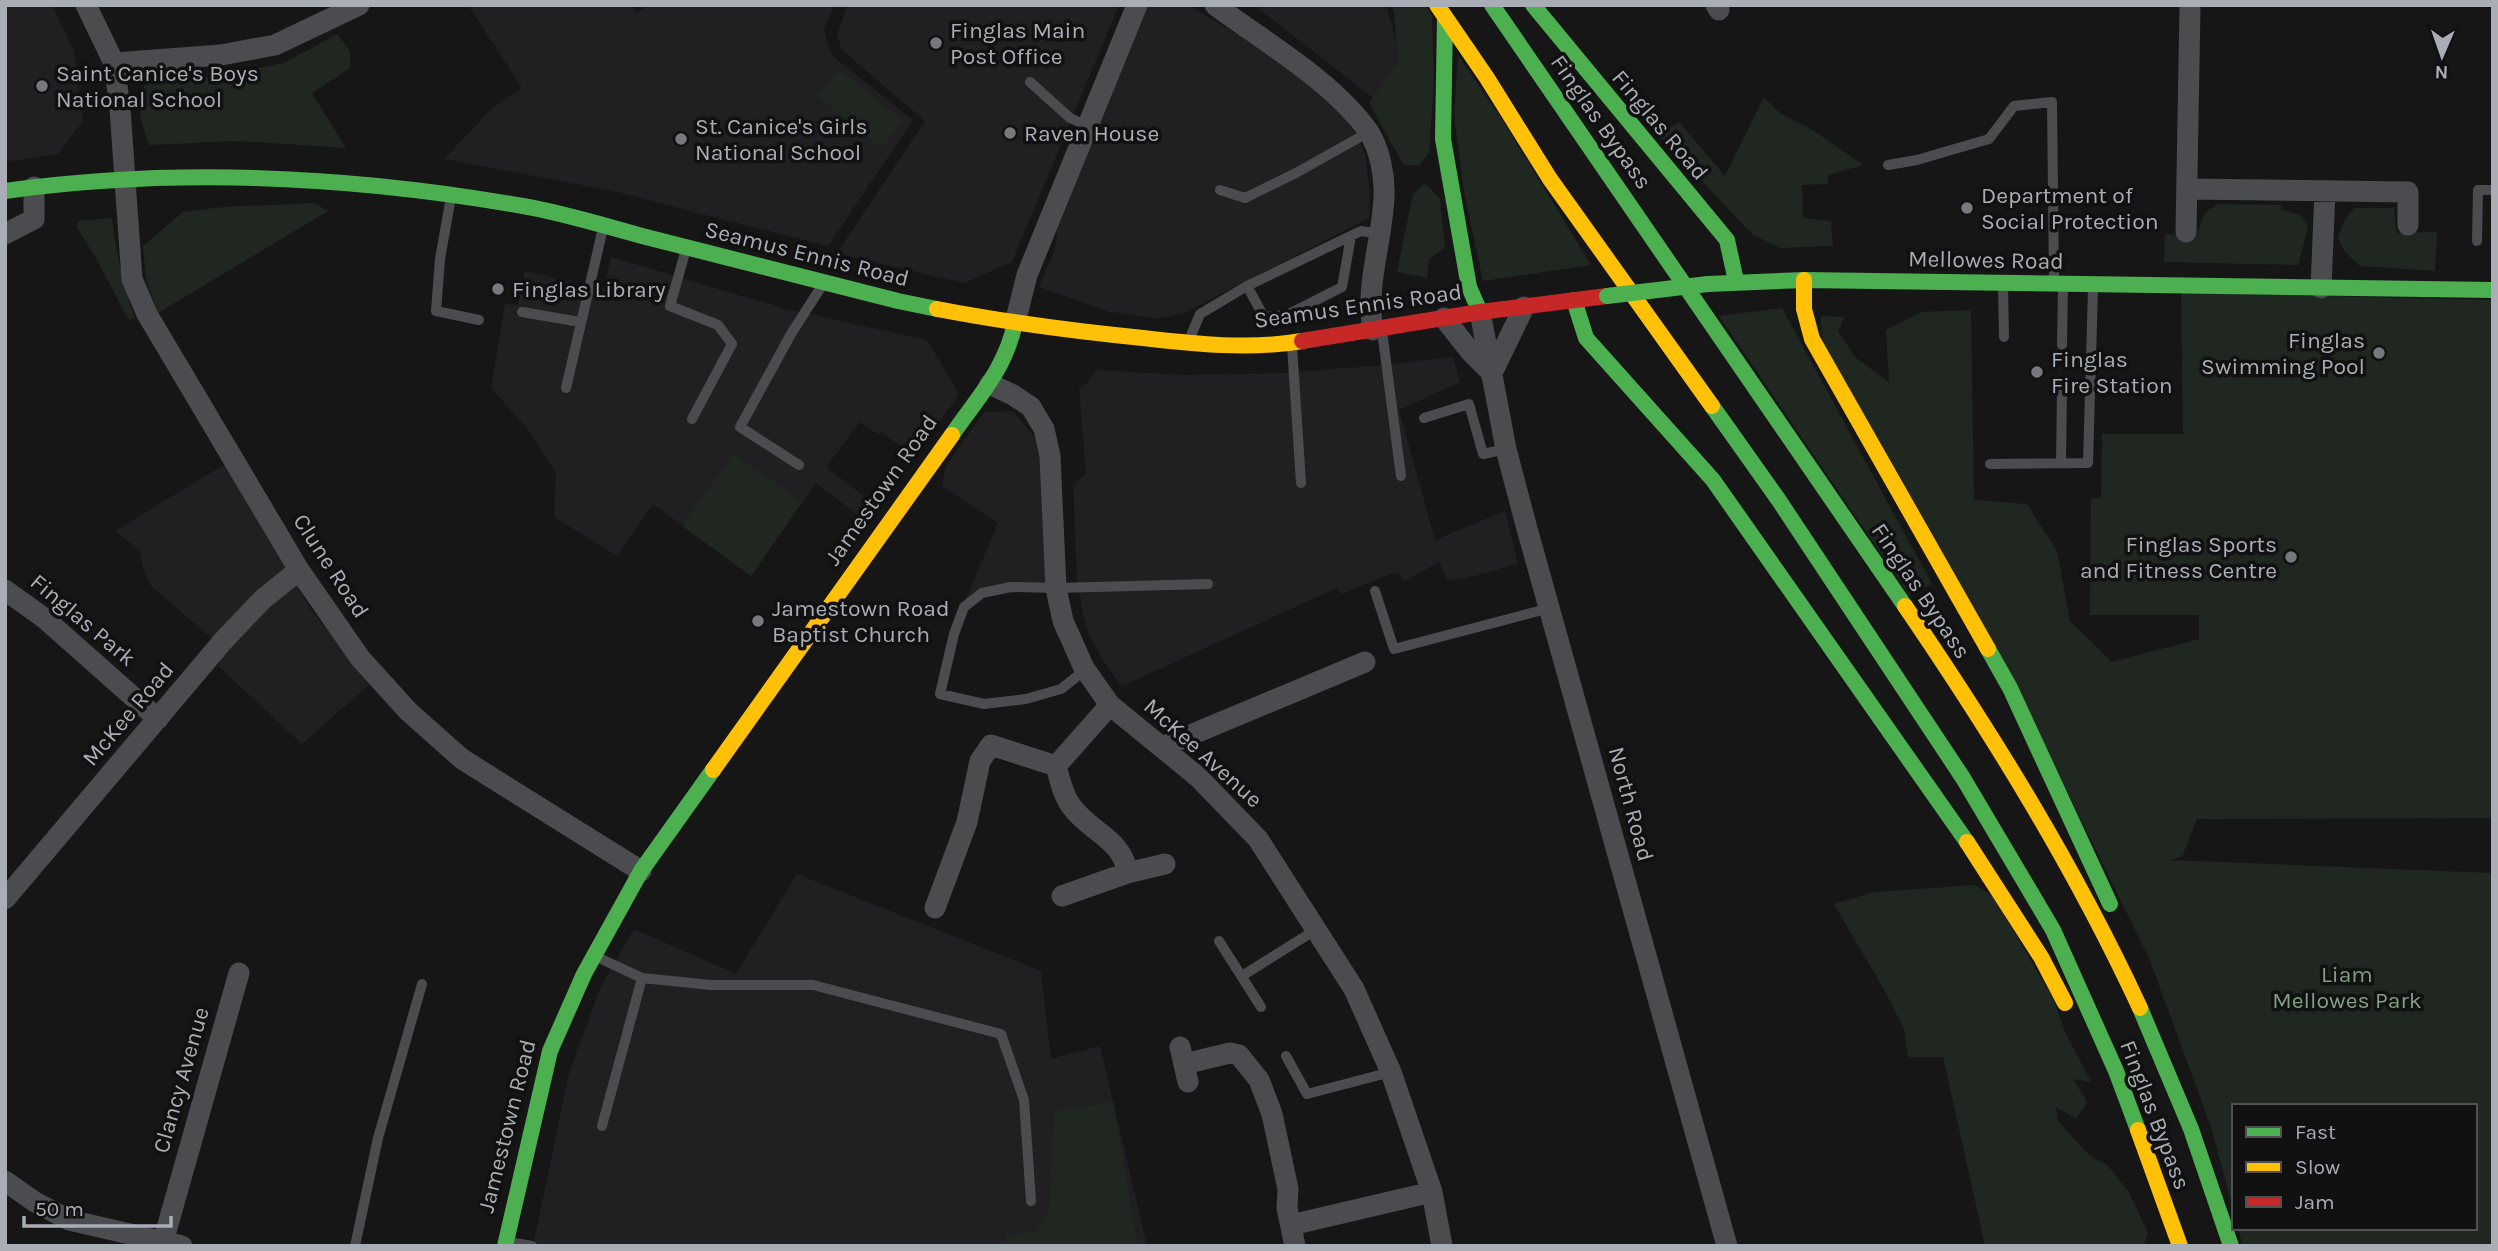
<svg xmlns="http://www.w3.org/2000/svg" width="2498" height="1251" font-family="Karla,sans-serif">
	<rect width="100%" height="100%" fill="#161617"/>
	<!-- built -->
	<path fill="#202022" d="M 5,5 L 52,5 L 74,51 L 83,121 L 58,154 L 5,162 Z
		M 468,5 L 631,5 L 636,13 L 649,5 L 835,5 L 824,29 L 828,46 L 834,57 L 913,120 L 828,246 L 613,191 L 444,159 L 492,108 L 522,88 Z
		M 847,5 L 1119,5 L 1012,262 L 964,283 L 837,253 L 925,121 L 842,50 L 837,36 Z
		M 1143,5 L 1188,5 L 1255,45 L 1336,105 L 1353,130 L 1365,154 L 1370,195 L 1369,218 L 1184,313 L 1158,319 L 1110,312 L 1039,287 L 1056,246 L 1057,231 Z
		M 1254,5 L 1386,5 L 1402,62 L 1374,99 Z
		M 611,257 L 786,309 L 927,340 L 959,394 L 915,456 L 881,432 L 879,435 L 860,422 L 826,467 L 878,507 L 867,522 L 816,483 L 751,576 L 653,504 L 617,556 L 554,517 L 556,473 L 526,427 L 491,388 L 505,304 L 518,305 L 525,271 L 603,290 Z
		M 1453,357 L 1460,382 L 1399,410 L 1435,540 L 1505,511 L 1518,564 L 1462,579 L 1447,580 L 1439,562 L 1404,582 L 1399,573 L 1393,573 L 1341,594 L 1337,588 L 1122,686 L 1102,659 L 1090,636 L 1083,615 L 1077,578 L 1073,484 L 1086,474 L 1079,388 L 1085,385 L 1097,370 L 1185,375 L 1284,373 L 1383,365 Z
		M 1013,411 L 1034,436 L 1041,456 L 1048,574 L 1042,590 L 1006,589 L 965,601 L 998,523 L 942,486 L 946,466 L 984,412 Z
		M 227,463 L 311,610 L 371,683 L 302,744 L 219,667 L 215,641 L 151,586 L 143,568 L 140,551 L 115,531 Z
		M 797,874 L 1041,971 L 1051,1059 L 1100,1046 L 1147,1246 L 533,1246 L 569,1073 L 600,988 L 634,929 L 736,974 Z"/>
	<!-- green -->
	<path fill="#202721" d="M 1391,5 L 1425,5 L 1432,15 L 1434,83 L 1429,153 L 1419,166 L 1403,164 L 1369,103 L 1398,62 L 1394,12 Z
		M 337,34 L 350,51 L 350,68 L 312,93 L 346,148 L 237,141 L 149,145 C 142,125 133,100 147,82 L 219,76 L 284,63 Z
		M 1458,55 L 1503,121 L 1591,265 L 1483,281 L 1464,192 L 1454,115 Z
		M 839,69 L 903,121 L 881,148 L 817,96 Z
		M 1764,97 L 1781,114 L 1813,130 L 1863,165 L 1828,175 L 1828,184 L 1802,185 L 1803,218 L 1831,221 L 1833,246 L 1780,248 L 1753,235 L 1659,136 L 1679,122 L 1725,176 Z
		M 1425,183 L 1440,199 L 1445,248 L 1429,259 L 1427,278 L 1397,272 L 1413,194 Z
		M 314,203 L 328,211 L 158,313 L 146,279 L 143,246 L 183,212 L 223,207 Z
		M 2218,204 L 2281,205 L 2282,210 L 2302,216 L 2308,228 L 2298,265 L 2164,262 L 2165,234 L 2196,236 L 2205,213 Z
		M 2354,208 L 2394,208 L 2396,233 L 2437,232 L 2435,271 L 2360,266 L 2344,251 L 2338,238 L 2344,221 Z
		M 112,218 C 116,253 123,286 135,318 L 129,320 L 93,253 L 77,228 L 78,221 Z
		M 2181,293 L 2493,300 L 2493,818 L 2197,819 L 2182,857 L 2169,860 L 2493,873 L 2493,1246 L 2243,1246 L 2238,1228 L 2475,1228 L 2475,1106 L 2234,1106 L 2234,1212 L 2211,1127 L 2149,958 L 2062,781 L 1824,346 L 1820,316 L 1844,317 L 1838,331 L 1856,358 L 1889,382 L 1886,330 L 1922,312 L 1971,310 L 1974,500 L 2027,504 L 2057,551 L 2070,621 L 2112,662 L 2199,639 L 2199,615 L 2090,615 L 2091,498 L 2101,498 L 2102,434 L 2183,434 Z
		M 1782,308 L 1932,584 L 1909,595 L 1719,316 Z
		M 733,454 L 802,502 L 751,576 L 682,526 Z
		M 1975,885 L 1993,896 L 2054,1000 L 2065,1032 L 2091,1082 L 2073,1079 L 2087,1102 L 2076,1119 L 2056,1107 L 2058,1121 L 2089,1155 L 2108,1166 L 2129,1192 L 2148,1233 L 2144,1246 L 1985,1246 L 1943,1057 L 1908,1057 L 1904,1029 L 1886,993 L 1834,904 L 1875,892 Z
		M 1113,1102 L 1138,1246 L 1005,1246 L 1006,1234 L 1035,1232 L 1049,1209 L 1054,1111 Z"/>
	<g fill="none" stroke-linecap="round" stroke-linejoin="round">
		<!-- lane -->
		<path stroke="#4b4c4f" stroke-width="10" d="M 1030,82 L 1070,118 L 1088,126
			M 1888,165 L 1917,160 L 1989,139 L 2014,106 L 2052,102 L 2054,280
			M 1220,190 L 1245,198 L 1296,173 L 1369,132
			M 451,197 L 440,259 L 436,311 L 479,320
			M 2477,241 L 2478,190 L 2493,190
			M 686,249 L 670,306 L 718,325 L 732,344 L 692,419
			M 2003,284 L 2004,337
			M 1247,286 L 1264,317 L 1287,315 L 1342,287 L 1351,236
			M 522,312 L 580,322
			M 1382,331 L 1401,476
			M 1189,340 L 1200,314 L 1247,286 L 1361,231 L 1380,234
			M 2062,345 L 2063,285
			M 1292,346 L 1301,483
			M 566,388 L 603,228
			M 1424,418 L 1469,404 L 1483,454 L 1506,449
			M 2061,463 L 2062,389
			M 1990,464 L 2088,463 L 2093,288
			M 799,465 L 740,427 L 791,334 L 823,284
			M 1375,591 L 1394,649 L 1550,608
			M 1085,670 L 1061,689 L 1026,699 L 984,704 L 940,694 L 954,634 L 964,607 L 982,593 L 1011,587 L 1056,588 L 1208,584
			M 1219,941 L 1261,1007
			M 597,957 L 642,978 L 602,1126
			M 1242,976 L 1317,929
			M 642,978 L 711,985 L 813,985 L 1001,1034 L 1024,1100 L 1031,1201
			M 1286,1056 L 1307,1094 L 1391,1072
			M 509,1242 L 532,1246
			M 355,1246 L 378,1138 L 422,984"/>
		<!-- street -->
		<path stroke="#4b4c4f" stroke-width="21" d="M 86,5 L 114,63 L 120,109 L 132,279 L 147,314 L 299,570 L 360,658 L 408,711 L 462,759 L 641,871
			M 1215,5 C 1263,41 1334,82 1368,131 C 1380,149 1385,176 1384,197 C 1382,243 1365,285 1373,330
			M 1716,5 L 1719,10
			M 114,63 L 221,55 L 275,45 L 359,5
			M 2187,189 L 2408,192 L 2408,225
			M 2186,232 L 2190,5
			M 5,234 L 34,219 L 34,187
			M 2321,288 L 2325,191
			M 1480,312 L 1506,449 L 1526,525 L 1727,1246
			M 1444,318 L 1470,351 L 1492,373 L 1524,307
			M 1015,323 L 1027,275 L 1137,5
			M 990,384 L 1013,395 L 1031,407 L 1044,429 L 1050,456 L 1056,588 L 1063,621 L 1084,668 L 1110,705 L 1198,777 L 1258,839 L 1354,989 L 1391,1072 L 1432,1192 L 1442,1246
			M 5,590 L 44,618 L 158,719
			M 1162,747 L 1365,662
			M 1056,766 C 1060,780 1063,796 1072,807 C 1090,832 1124,840 1127,873
			M 1062,896 L 1127,873 L 1165,864
			M 5,899 L 223,641 L 263,599 L 299,570
			M 935,908 L 967,822 L 980,761 L 991,745 L 1056,766 L 1110,705
			M 1180,1047 L 1188,1082
			M 1184,1064 L 1230,1053 L 1239,1055 L 1259,1080 L 1272,1114 L 1288,1189 L 1287,1208 L 1295,1246
			M 5,1181 L 35,1202 L 69,1220 L 182,1246
			M 1291,1225 L 1432,1192
			M 163,1242 L 239,973"/>
		<!-- fast -->
		<path stroke="#4caf50" stroke-width="16" d="M 1492,5 L 1905,606
			M 1533,5 L 1727,240 L 1736,281
			M 1445,17 L 1443,139 L 1469,287 L 1480,312
			M 5,191 C 177,167 352,176 523,206 C 564,213 605,226 646,237 C 730,258 814,280 898,301 L 937,309
			M 1708,284 L 1804,280 L 2493,290
			M 1574,300 L 1586,338 L 1713,480 L 1967,842
			M 1712,406 L 1778,499 L 1963,778 L 2053,930 L 2116,1071 L 2138,1130
			M 952,435 C 978,397 1005,370 1015,323
			M 1988,649 L 2010,688 L 2110,904
			M 2140,1008 L 2191,1129 L 2231,1246
			M 505,1246 L 550,1051 L 584,974 L 641,871 L 713,770"/>
		<!-- slow -->
		<path stroke="#ffc107" stroke-width="16" d="M 1437,5 L 1487,78 L 1550,179 L 1712,406
			M 1804,280 L 1804,309 L 1812,339 L 1988,649
			M 937,309 C 1005,322 1073,331 1143,338 C 1195,344 1250,350 1302,341
			M 1905,606 C 1993,735 2074,866 2140,1008
			M 713,770 L 952,435
			M 1967,842 L 2041,957 L 2065,1003
			M 2138,1130 L 2180,1246"/>
		<!-- jam -->
		<path stroke="#c62828" stroke-width="16" d="M 1302,341 L 1480,312 L 1607,296"/>
		<!-- fast-bridge -->
		<path stroke="#4caf50" stroke-width="16" d="M 1607,296 L 1708,284"/>
	</g>
	<!-- markers -->
	<g fill="#76797e" stroke="#111112" stroke-width="2.5">
		<circle cx="936" cy="43" r="7"/>
		<circle cx="42" cy="86" r="7"/>
		<circle cx="1010" cy="133" r="7"/>
		<circle cx="681" cy="139" r="7"/>
		<circle cx="1967" cy="208" r="7"/>
		<circle cx="498" cy="289" r="7"/>
		<circle cx="2379" cy="353" r="7"/>
		<circle cx="2037" cy="372" r="7"/>
		<circle cx="2291" cy="557" r="7"/>
		<circle cx="758" cy="621" r="7"/>
	</g>
	<g text-anchor="middle" dominant-baseline="central" stroke-width="7" stroke-linejoin="round" paint-order="stroke">
		<!-- poi labels -->
		<g font-size="23" fill="#a9aeb6" stroke="#111112" text-anchor="start">
			<text x="950" y="30">Finglas Main<tspan x="950" dy="26">Post Office</tspan></text>
			<text x="56" y="73">Saint Canice's Boys<tspan x="56" dy="26">National School</tspan></text>
			<text x="695" y="126">St. Canice's Girls<tspan x="695" dy="26">National School</tspan></text>
			<text x="1024" y="133">Raven House</text>
			<text x="1981" y="195">Department of<tspan x="1981" dy="26">Social Protection</tspan></text>
			<text x="512" y="289">Finglas Library</text>
			<text x="2365" y="340" text-anchor="end">Finglas<tspan x="2365" dy="26">Swimming Pool</tspan></text>
			<text x="2051" y="359">Finglas<tspan x="2051" dy="26">Fire Station</tspan></text>
			<text x="2277" y="544" text-anchor="end">Finglas Sports<tspan x="2277" dy="26">and Fitness Centre</tspan></text>
			<text x="772" y="608">Jamestown Road<tspan x="772" dy="26">Baptist Church</tspan></text>
		</g>
		<!-- street labels -->
		<g font-size="23" fill="#a9aeb6" stroke="#111112">
			<text transform="translate(1601 122) rotate(55)">Finglas Bypass</text>
			<text transform="translate(1660 125) rotate(50)">Finglas Road</text>
			<text transform="translate(807 254) rotate(14)">Seamus Ennis Road</text>
			<text transform="translate(1986 260) rotate(1)">Mellowes Road</text>
			<text transform="translate(1358 306) rotate(-8)">Seamus Ennis Road</text>
			<text transform="translate(881 490) rotate(-55)">Jamestown Road</text>
			<text transform="translate(331 566) rotate(57)">Clune Road</text>
			<text transform="translate(1921 591) rotate(56)">Finglas Bypass</text>
			<text transform="translate(83 620) rotate(40)">Finglas Park</text>
			<text transform="translate(128 714) rotate(-50)">McKee Road</text>
			<text transform="translate(1203 753) rotate(42)">McKee Avenue</text>
			<text transform="translate(1631 804) rotate(75)">North Road</text>
			<text transform="translate(181 1080) rotate(-74)">Clancy Avenue</text>
			<text transform="translate(2155 1115) rotate(69)">Finglas Bypass</text>
			<text transform="translate(507 1126) rotate(-76)">Jamestown Road</text>
		</g>
		<!-- park labels -->
		<g font-size="23" fill="#819f82" stroke="#111112">
			<text x="2347" y="974">Liam<tspan x="2347" dy="26">Mellowes Park</tspan></text>
		</g>
	</g>
	<!-- border -->
	<rect width="2498" height="1251" fill="none" stroke="#a9aeb6" stroke-width="14"/>
	<!-- legend -->
	<rect x="2232" y="1104" width="245" height="126" fill="#111112" stroke="#4e5054" stroke-width="2"/>
	<rect x="2246" y="1127" width="35" height="10" fill="#4caf50" stroke="#4e5054" stroke-width="2"/>
	<text x="2295" y="1139" font-size="21" fill="#a9aeb6">Fast</text>
	<rect x="2246" y="1162" width="35" height="10" fill="#ffc107" stroke="#4e5054" stroke-width="2"/>
	<text x="2295" y="1174" font-size="21" fill="#a9aeb6">Slow</text>
	<rect x="2246" y="1197" width="35" height="10" fill="#c62828" stroke="#4e5054" stroke-width="2"/>
	<text x="2295" y="1209" font-size="21" fill="#a9aeb6">Jam</text>
	<!-- north arrow -->
	<g transform="translate(2442 56) rotate(182)" stroke="#111112" stroke-width="5" paint-order="stroke">
	<path d="M0-5L12 26L0 18L-12 26Z" fill="#a9aeb6"/>
	<text y="-10" font-size="19" font-weight="bold" text-anchor="middle" fill="#a9aeb6">N</text>
	</g>
	<!-- scale -->
	<path d="M24 1216v10h147v-10" fill="none" stroke="#a9aeb6" stroke-width="3.5"/>
	<text x="35" y="1216" font-size="21" fill="#a9aeb6" stroke="#111112" stroke-width="5" paint-order="stroke">50 m</text>
</svg>
